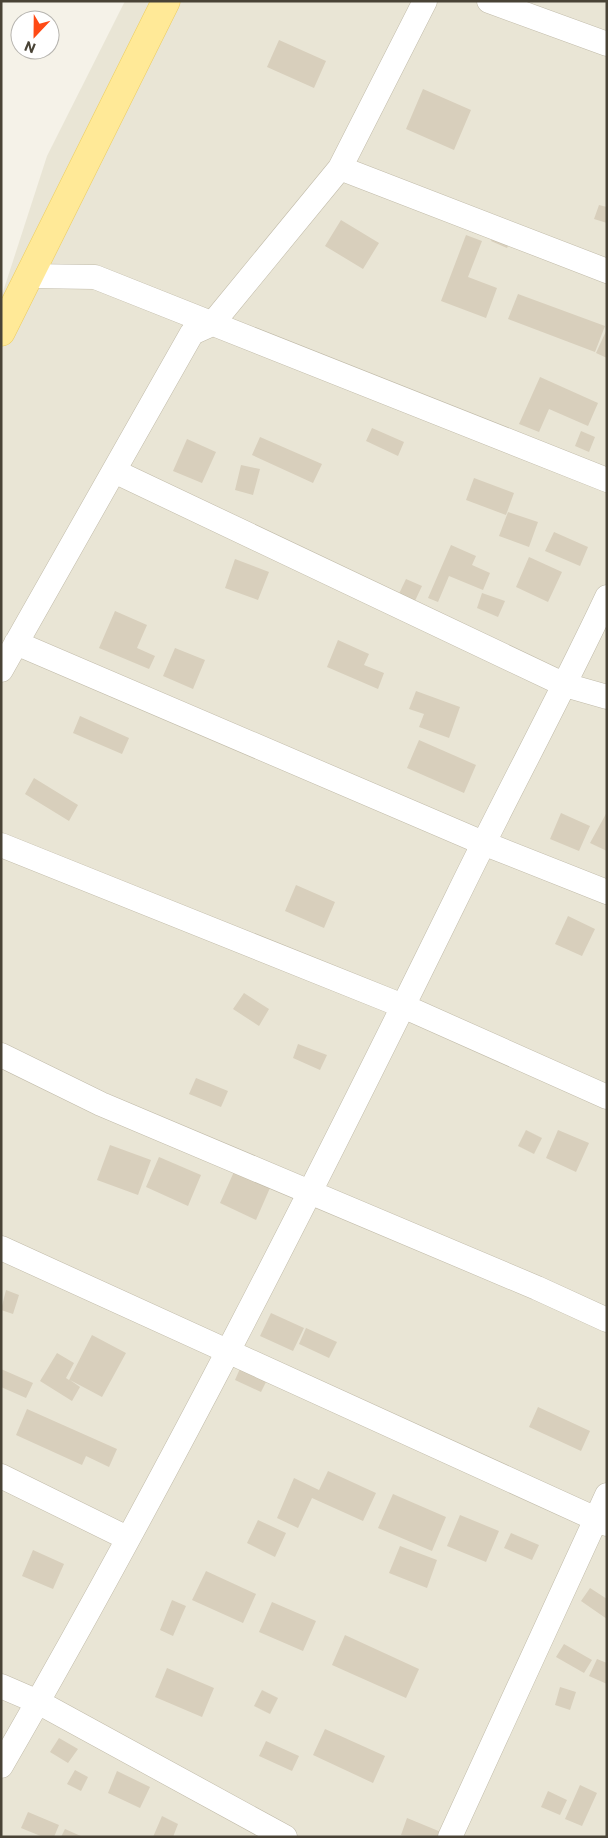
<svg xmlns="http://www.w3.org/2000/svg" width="608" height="1838" font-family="Commissioner,sans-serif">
	<rect width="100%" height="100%" fill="#f5f2e8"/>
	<!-- residential -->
	<path fill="#e9e5d5" d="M 125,1 L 607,1 L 607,1837 L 1,1837 L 1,298 L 47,156 Z"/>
	<!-- building -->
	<path fill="#d8cfbc" d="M 279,40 L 326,61 L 314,88 L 267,67 Z
		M 423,89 L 471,110 L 454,150 L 406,129 Z
		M 599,205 L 607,207 L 607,223 L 594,219 Z
		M 341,220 L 379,243 L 363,269 L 325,246 Z
		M 495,230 L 512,238 L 507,248 L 491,241 Z
		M 466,235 L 482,241 L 468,277 L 497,288 L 486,318 L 441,301 Z
		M 518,294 L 605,326 L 595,352 L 508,319 Z
		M 607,329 L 607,358 L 596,353 Z
		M 540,377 L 598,403 L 588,426 L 549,409 L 539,432 L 519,424 Z
		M 372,428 L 404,442 L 398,456 L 366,441 Z
		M 581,431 L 595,437 L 589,452 L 575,446 Z
		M 260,437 L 322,464 L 313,483 L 252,455 Z
		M 187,439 L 216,452 L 202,483 L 173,471 Z
		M 241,465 L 260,469 L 253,495 L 235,490 Z
		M 474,478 L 514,493 L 506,515 L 466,500 Z
		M 508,512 L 538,522 L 529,547 L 499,536 Z
		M 554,532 L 588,547 L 580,566 L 545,551 Z
		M 451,545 L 476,556 L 472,565 L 490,573 L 483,590 L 449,576 L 438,602 L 428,598 Z
		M 529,557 L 562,572 L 548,602 L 516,587 Z
		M 235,559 L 269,572 L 258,600 L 225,588 Z
		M 406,579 L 422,586 L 413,605 L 397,598 Z
		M 482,593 L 505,601 L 498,617 L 477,608 Z
		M 115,611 L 147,625 L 137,648 L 155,656 L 149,669 L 99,648 Z
		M 338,640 L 369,654 L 364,665 L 384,673 L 378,689 L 327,667 Z
		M 175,648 L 205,660 L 193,689 L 163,676 Z
		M 416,691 L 460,707 L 449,738 L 419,727 L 424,714 L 409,709 Z
		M 80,716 L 129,738 L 122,754 L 73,733 Z
		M 419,740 L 476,765 L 464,793 L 407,768 Z
		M 34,778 L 78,805 L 69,821 L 25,794 Z
		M 607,812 L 607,851 L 590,843 Z
		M 561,813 L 590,826 L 579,851 L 550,839 Z
		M 296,885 L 335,902 L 324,928 L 285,911 Z
		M 568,916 L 595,929 L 582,956 L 555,944 Z
		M 244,993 L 269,1009 L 259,1026 L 233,1009 Z
		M 298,1044 L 327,1055 L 320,1070 L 293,1058 Z
		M 196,1078 L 228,1091 L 221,1107 L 189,1094 Z
		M 526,1130 L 542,1138 L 534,1154 L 518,1146 Z
		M 558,1130 L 589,1143 L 576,1172 L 546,1158 Z
		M 110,1145 L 151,1160 L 138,1195 L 97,1180 Z
		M 159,1157 L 201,1175 L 188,1206 L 146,1187 Z
		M 237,1165 L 273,1181 L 256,1220 L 220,1203 Z
		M 6,1290 L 19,1295 L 13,1314 L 1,1310 Z
		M 271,1313 L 304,1328 L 293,1351 L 260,1336 Z
		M 306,1328 L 337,1342 L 329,1358 L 299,1344 Z
		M 92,1335 L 126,1353 L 102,1397 L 70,1380 L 80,1387 L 72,1401 L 40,1381 L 57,1353 L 74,1363 L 66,1378 L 69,1380 Z
		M 242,1364 L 269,1376 L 261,1392 L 235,1380 Z
		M 1,1369 L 33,1383 L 26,1398 L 1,1387 Z
		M 538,1407 L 590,1431 L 581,1451 L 529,1427 Z
		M 27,1409 L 117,1449 L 109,1467 L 86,1456 L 82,1465 L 16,1435 Z
		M 328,1471 L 376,1493 L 363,1521 L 312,1498 L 298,1528 L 277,1518 L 294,1478 L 319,1490 Z
		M 393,1494 L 446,1517 L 432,1551 L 378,1528 Z
		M 460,1515 L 499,1531 L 486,1562 L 447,1546 Z
		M 258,1520 L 286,1533 L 275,1557 L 247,1543 Z
		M 511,1533 L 539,1545 L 532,1560 L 504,1548 Z
		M 400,1546 L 437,1560 L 427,1588 L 389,1573 Z
		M 33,1550 L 64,1564 L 53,1589 L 22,1576 Z
		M 206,1571 L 256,1594 L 243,1623 L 192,1600 Z
		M 590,1588 L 607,1599 L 607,1619 L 581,1601 Z
		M 172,1600 L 186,1606 L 173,1636 L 160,1630 Z
		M 272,1602 L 316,1621 L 303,1651 L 259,1632 Z
		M 345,1635 L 419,1669 L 406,1698 L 332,1665 Z
		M 564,1644 L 592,1660 L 584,1673 L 556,1657 Z
		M 597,1659 L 607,1663 L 607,1684 L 589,1676 Z
		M 167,1668 L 214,1688 L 202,1717 L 155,1697 Z
		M 560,1687 L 576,1692 L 570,1710 L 555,1705 Z
		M 262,1690 L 278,1698 L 270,1714 L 254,1706 Z
		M 325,1729 L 385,1756 L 373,1783 L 313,1755 Z
		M 59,1738 L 78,1749 L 68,1763 L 50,1752 Z
		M 266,1741 L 299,1756 L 292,1771 L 259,1756 Z
		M 75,1770 L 88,1777 L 81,1791 L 67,1784 Z
		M 117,1771 L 150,1787 L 140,1808 L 108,1793 Z
		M 580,1785 L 597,1793 L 582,1826 L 565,1819 Z
		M 548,1791 L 567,1800 L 560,1815 L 541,1807 Z
		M 28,1812 L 59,1825 L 54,1837 L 43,1837 L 21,1828 Z
		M 162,1816 L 178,1824 L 173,1837 L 153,1837 Z
		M 407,1818 L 441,1832 L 439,1837 L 401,1835 Z
		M 65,1829 L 83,1837 L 61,1837 Z"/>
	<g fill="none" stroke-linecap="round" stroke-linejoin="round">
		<!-- minor casing -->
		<g stroke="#c1bba9" stroke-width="25">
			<path id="minor" d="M 489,1 L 607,44
				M 340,168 L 607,271
				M 29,276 L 95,277 L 607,480
				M 114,471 L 565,685 L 607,697
				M 16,643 L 483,843 L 607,892
				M 1,670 L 192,333 L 212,324 L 340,168 L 425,1
				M 1,845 L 403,1006 L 607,1097
				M 1,1055 L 101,1104 L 537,1288 L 607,1320
				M 1,1248 L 607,1524
				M 1,1476 L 127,1538
				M 1,1686 L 38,1702 L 285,1837
				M 1,1766 C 164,1484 312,1192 456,899 C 505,798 559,699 607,597
				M 450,1837 L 607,1495"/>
		</g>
		<!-- primary casing -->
		<g stroke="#edcd5e" stroke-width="29">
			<path id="primary" d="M 1,332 L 166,1"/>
		</g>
		<!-- minor -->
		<use href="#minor" stroke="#fff" stroke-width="24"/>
		<!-- primary -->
		<use href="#primary" stroke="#ffe997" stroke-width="28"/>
	</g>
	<!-- border -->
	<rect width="608" height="1838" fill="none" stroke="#494336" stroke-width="5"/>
	<!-- north arrow -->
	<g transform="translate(35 35) rotate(202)"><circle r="24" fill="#ffffff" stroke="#b6b4af"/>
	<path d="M0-4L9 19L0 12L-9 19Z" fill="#ff4a15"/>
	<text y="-8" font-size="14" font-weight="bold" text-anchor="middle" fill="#494336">N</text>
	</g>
</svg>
